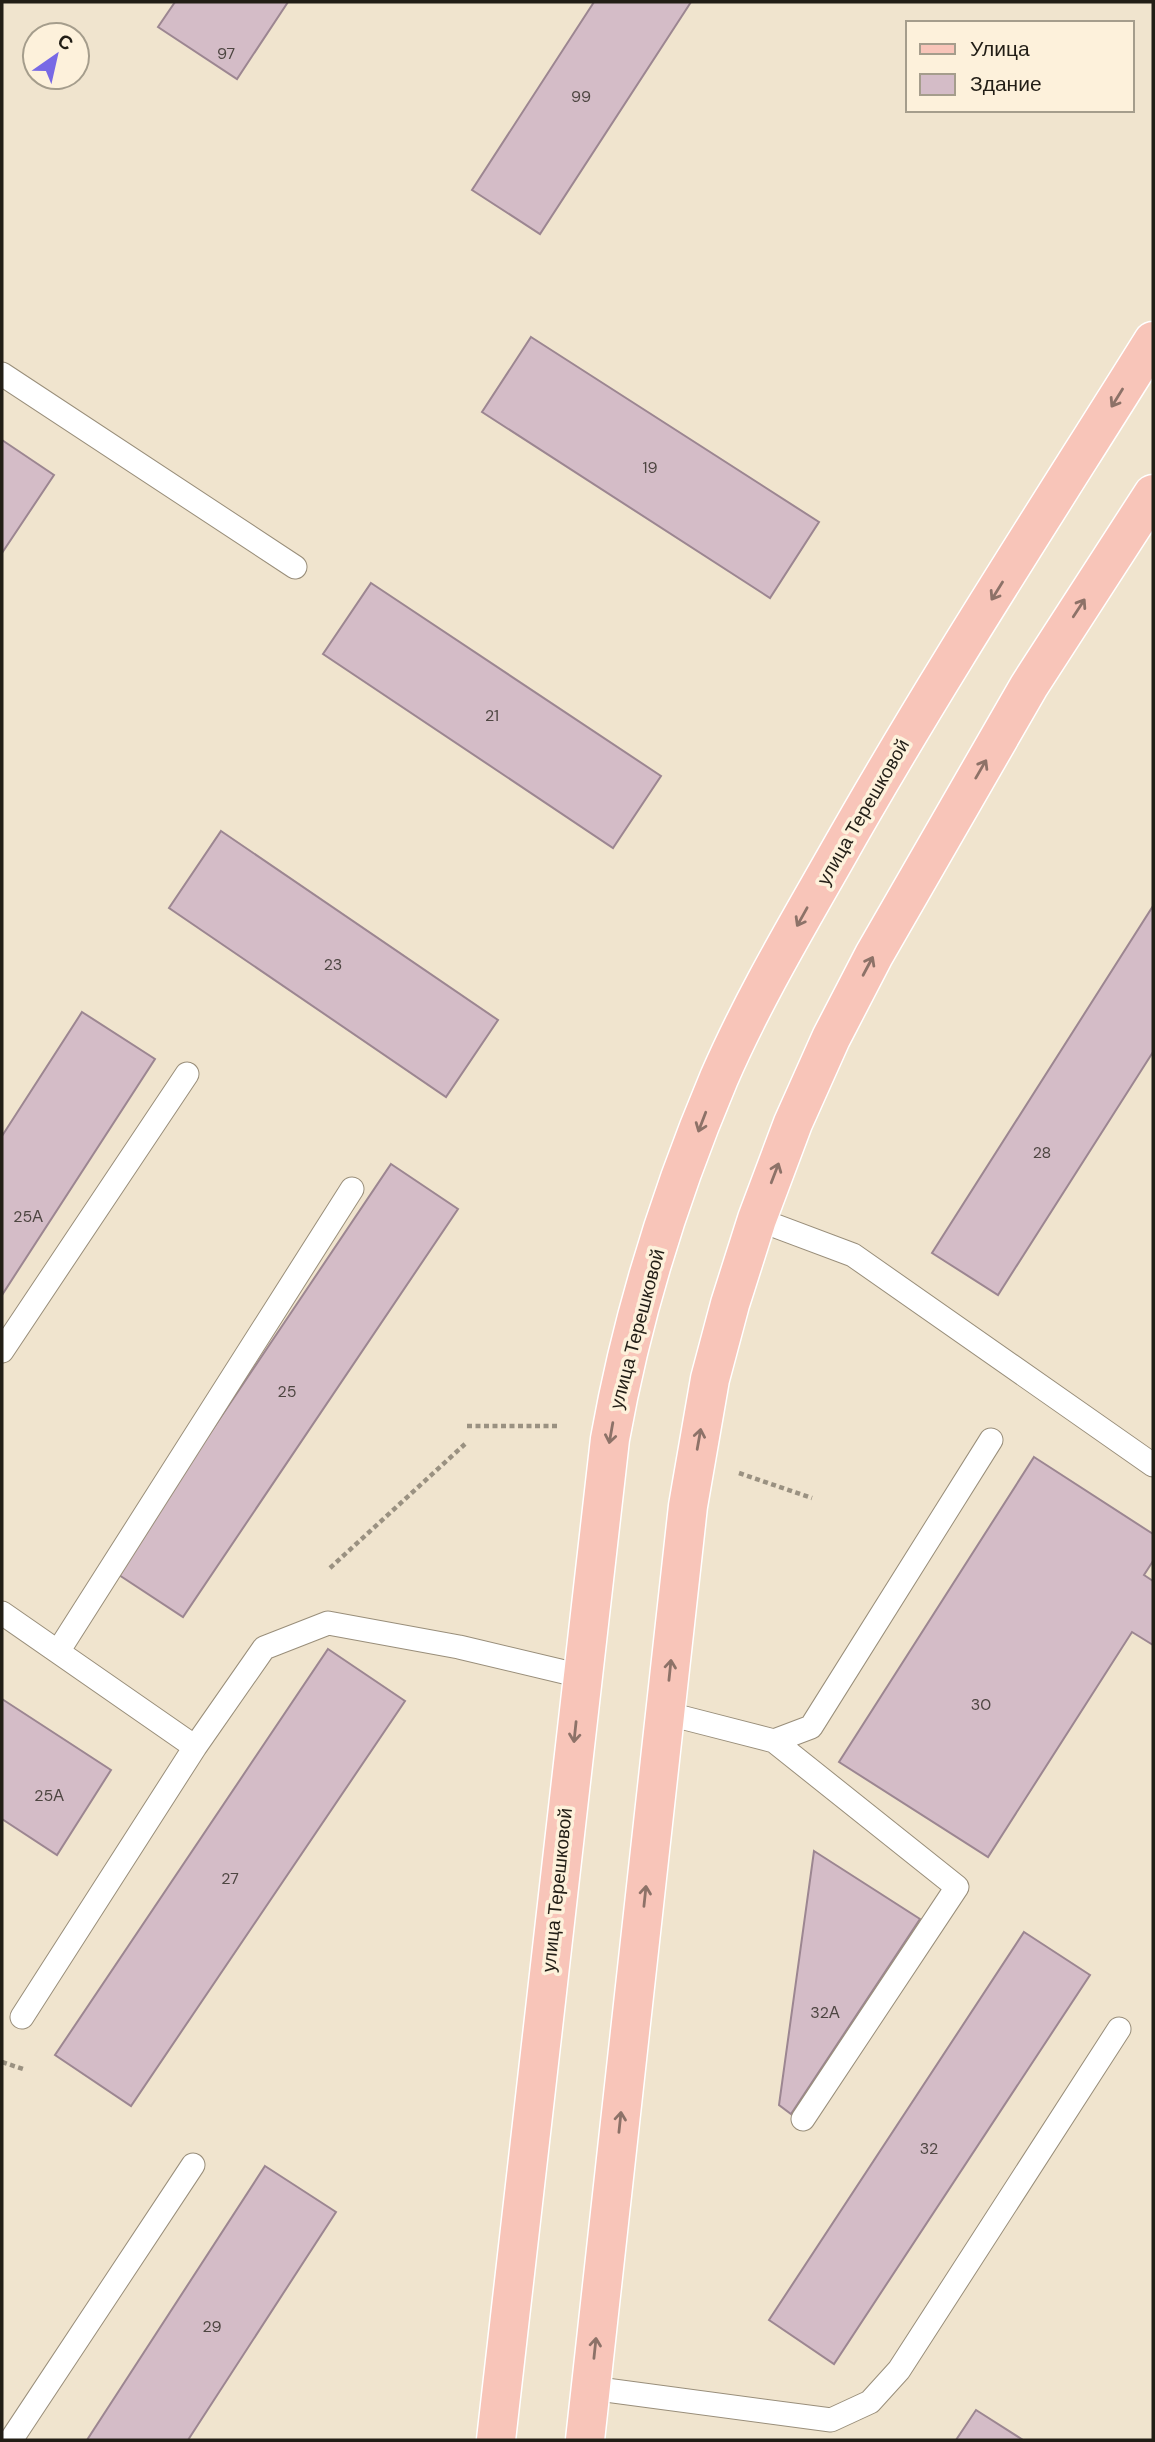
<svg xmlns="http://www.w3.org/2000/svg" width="1155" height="2442" font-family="'DM Sans',sans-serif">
	<rect width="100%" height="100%" fill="#f0e4ce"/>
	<!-- building -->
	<path fill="#d4bcc7" stroke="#9c8691" stroke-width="2" d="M 175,2 L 288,2 L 237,79 L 158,27 Z
		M 594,2 L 691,2 L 540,234 L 472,190 Z
		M 531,337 L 819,522 L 770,598 L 482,412 Z
		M 2,440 L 54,475 L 2,553 Z
		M 371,583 L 661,776 L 613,848 L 323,654 Z
		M 221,831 L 498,1020 L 446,1097 L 169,908 Z
		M 1153,906 L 1153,1052 L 998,1295 L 932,1253 Z
		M 82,1012 L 155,1059 L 2,1295 L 2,1136 Z
		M 391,1164 L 458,1209 L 183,1617 L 116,1573 Z
		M 1034,1457 L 1153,1534 L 1153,1561 L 1144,1575 L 1153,1581 L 1153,1645 L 1132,1632 L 988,1857 L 839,1762 Z
		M 328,1649 L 405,1701 L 131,2106 L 55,2055 Z
		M 2,1699 L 111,1770 L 57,1855 L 2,1819 Z
		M 814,1851 L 920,1919 L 791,2114 L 779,2105 Z
		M 1024,1932 L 1090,1975 L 834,2364 L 769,2320 Z
		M 265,2166 L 336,2212 L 188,2440 L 87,2440 Z
		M 976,2410 L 1023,2440 L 956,2440 Z"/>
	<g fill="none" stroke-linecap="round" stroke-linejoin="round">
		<!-- service casing -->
		<g stroke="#998e7a" stroke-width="25">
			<path id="service" d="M 2,374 L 295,567
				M 757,1219 L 853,1255 L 1153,1465
				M 2,1351 L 187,1074
				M 2,1613 L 195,1747 L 22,2017
				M 59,1650 L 352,1189
				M 665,1713 L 774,1741 L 957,1887 L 803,2119
				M 774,1741 L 811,1727 L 991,1440
				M 195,1747 L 264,1648 L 328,1623 L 459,1647 L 581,1676
				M 591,2388 L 831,2420 L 870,2402 L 899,2370 L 1119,2029
				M 11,2440 L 193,2165"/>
		</g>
		<!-- primary casing -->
		<g stroke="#fff" stroke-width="41">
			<path id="primary" d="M 496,2440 L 610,1439 C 632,1316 670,1194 719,1078 C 752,1002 794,931 835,859 C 935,682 1046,512 1153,341
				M 585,2440 L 688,1506 L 710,1379 L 730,1304 L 757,1219 L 793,1123 L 831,1038 L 874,955 L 1029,686 L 1153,494"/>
		</g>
		<!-- path -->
		<path stroke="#9a9181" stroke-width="4.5" stroke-dasharray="5 3.5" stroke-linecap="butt" d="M 467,1426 L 560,1426
			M 739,1473 L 812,1498
			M 330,1568 L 465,1444
			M 2,2062 L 23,2069"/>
		<!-- service -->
		<use href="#service" stroke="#fff" stroke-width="23"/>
		<!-- primary -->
		<use href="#primary" stroke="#f8c5b9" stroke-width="38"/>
	</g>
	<!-- one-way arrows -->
	<defs><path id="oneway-shaft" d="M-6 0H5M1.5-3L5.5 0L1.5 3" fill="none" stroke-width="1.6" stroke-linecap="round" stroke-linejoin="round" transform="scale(1.75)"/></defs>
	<g stroke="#8d7268">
		<use href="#oneway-shaft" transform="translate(1117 398) rotate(122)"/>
		<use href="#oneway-shaft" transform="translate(997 591) rotate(122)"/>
		<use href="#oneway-shaft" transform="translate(1079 608) rotate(-57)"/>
		<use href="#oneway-shaft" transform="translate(981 769) rotate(-60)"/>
		<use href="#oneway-shaft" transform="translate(802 917) rotate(119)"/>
		<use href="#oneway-shaft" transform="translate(868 966) rotate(-62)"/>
		<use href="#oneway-shaft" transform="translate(702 1122) rotate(111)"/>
		<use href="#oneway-shaft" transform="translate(775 1173) rotate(-69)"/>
		<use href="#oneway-shaft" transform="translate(611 1433) rotate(100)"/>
		<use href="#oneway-shaft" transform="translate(699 1439) rotate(-80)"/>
		<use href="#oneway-shaft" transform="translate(670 1670) rotate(-84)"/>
		<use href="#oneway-shaft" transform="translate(575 1732) rotate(96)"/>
		<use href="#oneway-shaft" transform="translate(645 1896) rotate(-84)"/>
		<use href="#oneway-shaft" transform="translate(620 2122) rotate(-84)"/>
		<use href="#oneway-shaft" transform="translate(595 2348) rotate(-84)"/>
	</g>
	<g text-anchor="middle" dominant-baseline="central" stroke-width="7" stroke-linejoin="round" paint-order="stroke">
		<!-- number labels -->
		<g font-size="16" fill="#4e4642">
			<text x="226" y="53">97</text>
			<text x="581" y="96">99</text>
			<text x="650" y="467">19</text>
			<text x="492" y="715">21</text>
			<text x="333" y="964">23</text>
			<text x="1042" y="1152">28</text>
			<text x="28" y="1216">25А</text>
			<text x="287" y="1391">25</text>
			<text x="981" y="1704">30</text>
			<text x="49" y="1795">25А</text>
			<text x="230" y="1878">27</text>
			<text x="825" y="2012">32А</text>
			<text x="929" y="2148">32</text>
			<text x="212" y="2326">29</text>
		</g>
		<!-- street labels -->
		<g font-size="19" fill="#221e16" stroke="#fdf1db">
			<text transform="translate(863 812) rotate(-60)">улица Терешковой</text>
			<text transform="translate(637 1329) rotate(-75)">улица Терешковой</text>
			<text transform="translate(557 1890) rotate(-84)">улица Терешковой</text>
		</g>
	</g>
	<!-- border -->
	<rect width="1155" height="2442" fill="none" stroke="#221e16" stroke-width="7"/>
	<!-- legend -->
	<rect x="906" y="21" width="228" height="91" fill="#fdf1db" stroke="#a59d8c" stroke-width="2"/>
	<rect x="920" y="44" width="35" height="10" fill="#f8c5b9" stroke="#a59d8c" stroke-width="2"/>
	<text x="970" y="56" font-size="21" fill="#221e16">Улица</text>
	<rect x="920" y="74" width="35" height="21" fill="#d4bcc7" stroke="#a59d8c" stroke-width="2"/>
	<text x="970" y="91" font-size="21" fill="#221e16">Здание</text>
	<!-- north arrow -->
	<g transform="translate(56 56) rotate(34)"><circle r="33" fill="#fdf1db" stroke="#a59d8c" stroke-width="2"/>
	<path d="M0-5L12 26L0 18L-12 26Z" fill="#7869e5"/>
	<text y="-10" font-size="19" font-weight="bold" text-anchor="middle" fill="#221e16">С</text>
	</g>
</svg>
